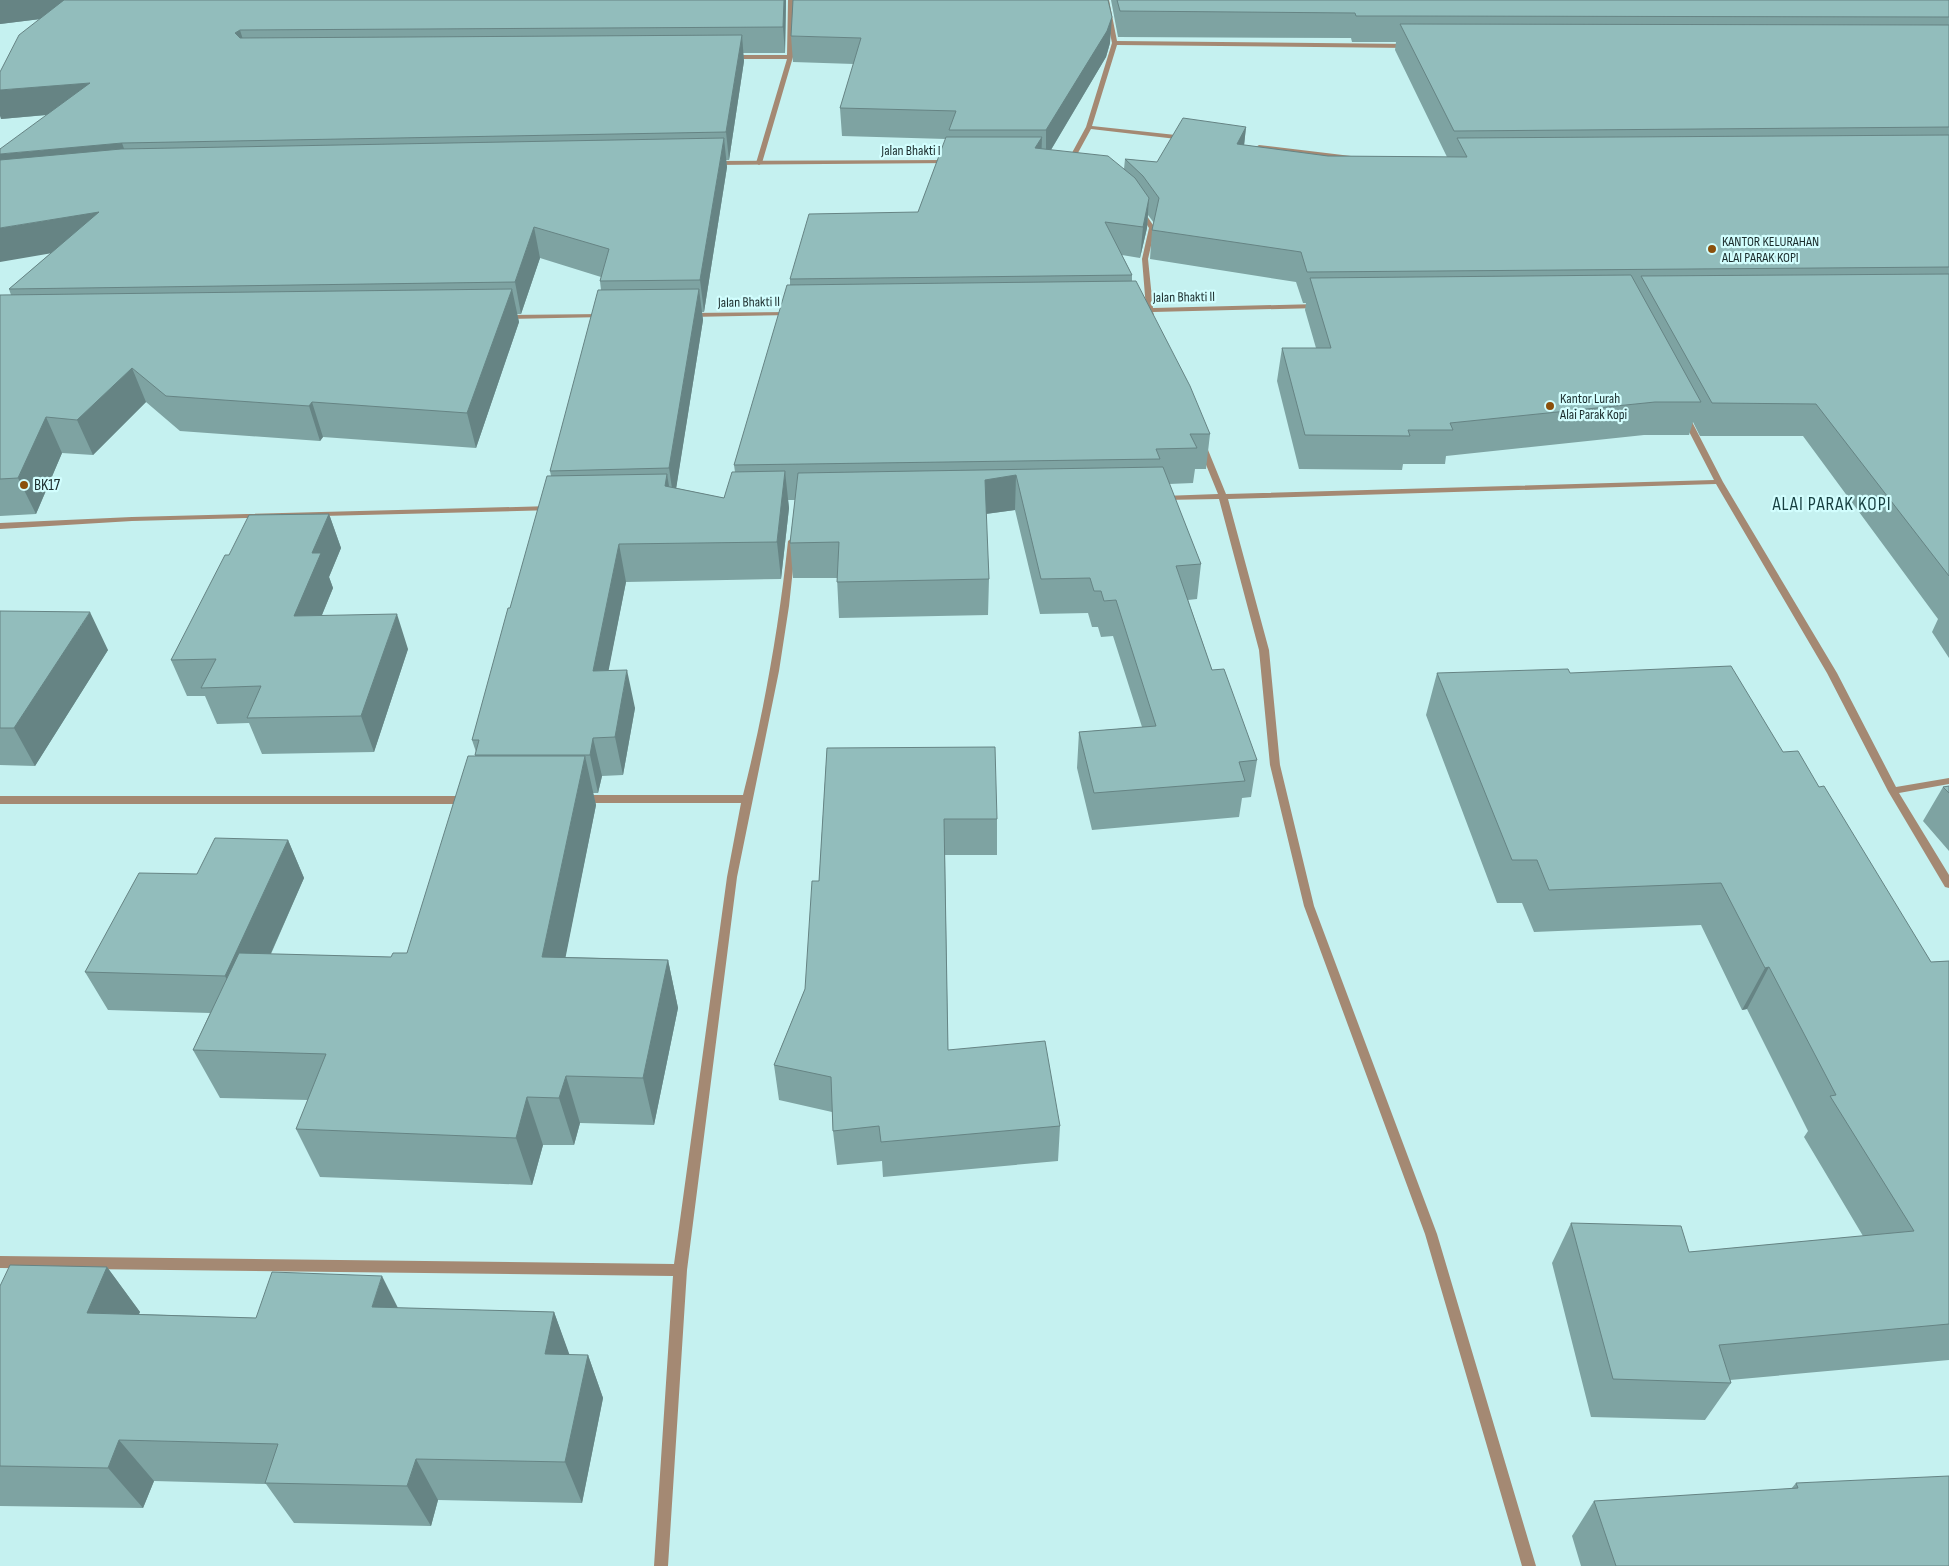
<svg xmlns="http://www.w3.org/2000/svg" width="1949" height="1566" font-family="'Sofia Sans Condensed',sans-serif">
	<rect width="100%" height="100%" fill="#c5f1f0"/>
	<g fill="none" stroke-linecap="round" stroke-linejoin="round">
		<!-- service -->
		<path fill="#a48973" fill-rule="evenodd" d="M 788,0 L 794,0 L 793,57 L 762,163 L 759,165 L 756,163 L 787,59 L 731,59 L 728,57 L 731,55 L 787,55 Z"/>
		<!-- minor -->
		<path fill="#a48973" fill-rule="evenodd" d="M 1103,0 L 1109,0 L 1117,41 L 1409,44 L 1412,46 L 1409,48 L 1117,45 L 1092,126 L 1185,136 L 1188,138 L 1185,140 L 1091,129 L 1073,162 L 1070,164 L 1067,162 L 1086,127 L 1112,43 Z
			M 1259,145 L 1351,156 L 1354,158 L 1351,160 L 1257,148 L 1256,147 Z
			M 951,160 L 954,162 L 953,163 L 715,165 L 712,163 L 715,161 Z
			M 1139,206 L 1141,207 L 1155,228 L 1148,259 L 1153,308 L 1318,304 L 1321,306 L 1318,308 L 1153,312 L 1154,315 L 1150,317 L 1148,316 L 1146,312 L 1136,311 L 1136,309 L 1146,308 L 1142,259 L 1149,228 L 1136,208 Z
			M 791,312 L 795,314 L 793,315 L 690,317 L 686,315 L 690,313 Z
			M 603,314 L 605,315 L 605,317 L 505,319 L 501,317 L 505,315 Z
			M 1682,414 L 1688,414 L 1689,416 L 1723,482 L 1837,673 L 1896,787 L 1949,778 L 1949,784 L 1899,793 L 1949,875 L 1949,888 L 1945,887 L 1888,791 L 1827,673 L 1716,484 L 1228,499 L 1269,650 L 1280,765 L 1314,906 L 1437,1234 L 1536,1566 L 1522,1566 L 1425,1234 L 1304,906 L 1270,765 L 1259,650 L 1219,499 L 1163,500 L 1159,498 L 1163,496 L 1218,494 L 1198,445 L 1202,443 L 1206,445 L 1226,494 L 1714,480 L 1681,416 Z
			M 551,506 L 555,508 L 554,510 L 132,521 L 0,529 L 0,523 L 132,517 Z
			M 792,538 L 796,541 L 789,606 L 779,671 L 737,877 L 687,1270 L 668,1566 L 654,1566 L 673,1276 L 0,1268 L 0,1256 L 674,1264 L 727,877 L 741,803 L 581,803 L 576,799 L 581,795 L 743,795 C 764,712 779,627 788,541 Z
			M 0,796 L 467,796 L 472,800 L 467,804 L 0,804 Z"/>
	</g>
	<!-- wall -->
	<path fill="#7ea3a2" d="M 0,0 L 786,0 L 785,53 L 743,53 L 744,61 L 729,160 L 726,160 L 727,167 L 704,312 L 702,312 L 703,320 L 676,488 L 724,498 L 735,472 L 734,465 L 790,285 L 790,279 L 918,212 L 946,139 L 842,136 L 840,108 L 854,64 L 793,62 L 791,36 L 1110,43 L 1106,57 L 1051,150 L 1124,169 L 1125,159 L 1157,162 L 1246,127 L 1244,145 L 1328,156 L 1447,157 L 1395,50 L 1396,42 L 1352,42 L 1351,38 L 1118,37 L 1111,0 L 1949,0 L 1949,658 L 1932,632 L 1938,619 L 1803,436 L 1700,436 L 1693,422 L 1689,435 L 1644,435 L 1446,456 L 1445,464 L 1403,464 L 1402,470 L 1299,469 L 1277,381 L 1282,348 L 1316,348 L 1305,310 L 1306,303 L 1303,303 L 1296,282 L 1150,259 L 1152,230 L 1154,223 L 1148,215 L 1147,228 L 1140,258 L 1122,255 L 1132,275 L 1132,281 L 1210,434 L 1206,469 L 1195,469 L 1193,483 L 1169,484 L 1201,564 L 1197,599 L 1188,600 L 1212,670 L 1257,760 L 1251,797 L 1242,798 L 1239,817 L 1092,830 L 1077,768 L 1079,732 L 1142,727 L 1113,636 L 1101,637 L 1098,627 L 1092,627 L 1088,613 L 1040,614 L 1015,510 L 986,514 L 989,579 L 988,615 L 839,618 L 837,578 L 793,578 L 790,543 L 795,500 L 788,500 L 789,508 L 781,579 L 626,582 L 608,671 L 635,708 L 623,775 L 602,776 L 598,793 L 593,793 L 596,805 L 565,957 L 668,960 L 678,1008 L 654,1125 L 580,1123 L 574,1145 L 543,1145 L 532,1185 L 320,1177 L 296,1129 L 308,1100 L 220,1098 L 193,1050 L 210,1013 L 108,1010 L 85,972 L 197,874 L 288,840 L 304,878 L 271,954 L 391,957 L 407,953 L 475,756 L 476,752 L 472,740 L 510,608 L 551,476 L 550,471 L 601,290 L 600,281 L 601,277 L 540,258 L 521,314 L 517,314 L 519,322 L 476,448 L 323,437 L 320,441 L 180,431 L 146,402 L 93,455 L 62,453 L 36,514 L 0,516 L 0,295 L 11,295 L 9,289 L 51,253 L 47,115 L 1,119 L 40,19 L 0,24 Z
		M 329,514 L 341,548 L 329,577 L 333,588 L 322,615 L 408,649 L 374,752 L 262,754 L 249,723 L 217,724 L 205,696 L 187,696 L 171,660 L 229,555 Z
		M 0,611 L 108,650 L 35,766 L 0,765 Z
		M 1437,673 L 1570,673 L 1783,752 L 1819,787 L 1931,962 L 1949,961 L 1949,1360 L 1730,1380 L 1731,1383 L 1705,1420 L 1591,1417 L 1552,1263 L 1571,1223 L 1689,1252 L 1863,1236 L 1804,1137 L 1808,1131 L 1747,1009 L 1742,1010 L 1701,925 L 1534,932 L 1522,903 L 1497,903 L 1426,715 Z
		M 827,748 L 997,819 L 997,855 L 945,855 L 948,1050 L 1060,1126 L 1058,1161 L 883,1177 L 882,1161 L 837,1165 L 833,1131 L 832,1112 L 779,1100 L 774,1065 L 805,989 L 819,881 Z
		M 1949,786 L 1949,851 L 1923,821 L 1943,787 Z
		M 107,1267 L 140,1312 L 138,1314 L 256,1318 L 398,1308 L 554,1312 L 569,1355 L 588,1355 L 603,1398 L 582,1503 L 438,1500 L 431,1526 L 294,1523 L 266,1484 L 154,1481 L 143,1508 L 0,1506 L 0,1286 Z
		M 1796,1483 L 1949,1566 L 1581,1566 L 1572,1536 L 1594,1501 L 1791,1489 Z"/>
	<!-- shaded-wall -->
	<path fill="#668484" d="M 0,0 L 85,0 L 90,13 L 0,24 Z
		M 784,0 L 786,0 L 785,53 L 783,27 Z
		M 1112,17 L 1110,43 L 1106,57 L 1046,158 L 1046,130 Z
		M 240,30 L 248,56 L 235,33 Z
		M 742,35 L 744,61 L 729,160 L 726,132 Z
		M 90,83 L 100,110 L 1,119 L 0,116 L 0,90 Z
		M 1246,127 L 1243,155 L 1237,144 Z
		M 1042,137 L 1041,166 L 1035,148 Z
		M 724,138 L 727,167 L 704,312 L 700,280 Z
		M 122,143 L 132,171 L 0,169 L 0,154 Z
		M 1149,198 L 1147,228 L 1140,258 L 1143,227 Z
		M 99,212 L 111,243 L 0,262 L 0,228 Z
		M 534,227 L 540,258 L 521,314 L 515,282 Z
		M 512,289 L 519,322 L 476,448 L 467,413 Z
		M 699,289 L 703,320 L 674,502 L 669,468 Z
		M 132,368 L 146,402 L 93,455 L 77,420 Z
		M 312,402 L 323,437 L 320,441 L 309,406 Z
		M 46,417 L 62,453 L 36,514 L 18,478 Z
		M 785,471 L 789,508 L 781,579 L 777,542 Z
		M 667,474 L 673,510 L 665,486 Z
		M 1016,475 L 1015,510 L 985,514 L 985,480 Z
		M 329,514 L 341,548 L 329,577 L 333,588 L 307,651 L 294,616 L 312,553 Z
		M 619,544 L 626,582 L 601,709 L 593,671 Z
		M 90,612 L 108,650 L 35,766 L 14,728 Z
		M 397,614 L 408,649 L 374,752 L 361,716 Z
		M 627,670 L 635,708 L 623,775 L 615,737 Z
		M 593,738 L 602,776 L 598,793 L 590,755 Z
		M 585,756 L 596,805 L 556,1005 L 542,957 Z
		M 288,840 L 304,878 L 244,1014 L 225,976 Z
		M 668,960 L 678,1008 L 654,1125 L 643,1078 Z
		M 1769,967 L 1747,1009 L 1742,1010 L 1765,968 Z
		M 566,1076 L 580,1123 L 574,1145 L 559,1098 Z
		M 527,1097 L 543,1145 L 532,1185 L 516,1138 Z
		M 107,1267 L 140,1312 L 121,1357 L 87,1313 Z
		M 382,1276 L 404,1320 L 372,1307 Z
		M 554,1312 L 570,1356 L 545,1354 Z
		M 588,1355 L 603,1398 L 582,1503 L 565,1462 Z
		M 119,1440 L 154,1481 L 143,1508 L 108,1468 Z
		M 416,1459 L 438,1500 L 431,1526 L 407,1486 Z"/>
	<!-- building -->
	<path fill="#92bdbc" stroke="#668484" d="M 64,0 L 784,0 L 783,27 L 240,30 L 235,33 L 240,38 L 742,35 L 726,132 L 122,143 L 0,154 L 0,149 L 90,83 L 0,90 L 0,72 L 19,35 Z
		M 793,0 L 1108,0 L 1112,17 L 1107,31 L 1046,130 L 949,130 L 956,111 L 840,108 L 861,38 L 791,36 Z
		M 1117,0 L 1949,0 L 1949,17 L 1396,16 L 1356,16 L 1355,13 L 1120,11 Z
		M 1400,24 L 1949,25 L 1949,127 L 1454,131 Z
		M 1183,118 L 1246,127 L 1237,144 L 1328,156 L 1467,157 L 1457,138 L 1949,135 L 1949,267 L 1307,272 L 1301,252 L 1152,230 L 1159,198 L 1143,176 L 1125,159 L 1157,162 Z
		M 946,137 L 1042,137 L 1035,148 L 1108,156 L 1135,178 L 1149,198 L 1143,227 L 1105,222 L 1132,275 L 790,279 L 809,214 L 918,212 Z
		M 724,138 L 700,280 L 600,281 L 609,249 L 534,227 L 515,282 L 9,289 L 99,212 L 0,228 L 0,160 L 121,149 Z
		M 1949,274 L 1949,576 L 1816,404 L 1712,403 L 1641,276 Z
		M 1631,275 L 1701,402 L 1655,402 L 1450,423 L 1453,430 L 1408,430 L 1410,436 L 1305,435 L 1282,348 L 1331,348 L 1310,278 Z
		M 1136,281 L 1190,386 L 1210,434 L 1190,434 L 1197,448 L 1156,449 L 1160,459 L 734,465 L 787,285 Z
		M 512,289 L 467,413 L 312,402 L 309,406 L 166,396 L 132,368 L 77,420 L 46,417 L 18,478 L 0,479 L 0,295 Z
		M 699,289 L 669,468 L 550,471 L 598,290 Z
		M 1163,467 L 1201,564 L 1176,566 L 1212,670 L 1224,669 L 1257,760 L 1239,762 L 1245,781 L 1094,793 L 1079,732 L 1156,726 L 1116,600 L 1104,601 L 1101,591 L 1094,591 L 1090,578 L 1041,579 L 1016,475 L 985,480 L 989,579 L 837,582 L 839,542 L 790,543 L 798,473 Z
		M 785,471 L 777,542 L 619,544 L 593,671 L 627,670 L 615,737 L 593,738 L 590,755 L 475,755 L 479,740 L 472,740 L 508,608 L 510,608 L 547,476 L 667,474 L 665,486 L 724,498 L 732,472 Z
		M 329,514 L 312,553 L 321,553 L 294,616 L 397,614 L 361,716 L 247,718 L 261,686 L 201,688 L 216,659 L 171,660 L 225,555 L 229,555 L 249,515 Z
		M 0,611 L 90,612 L 14,728 L 0,728 Z
		M 1731,666 L 1783,752 L 1798,751 L 1819,787 L 1824,786 L 1931,962 L 1949,961 L 1949,1324 L 1719,1345 L 1731,1383 L 1613,1379 L 1571,1223 L 1681,1226 L 1689,1252 L 1914,1231 L 1830,1096 L 1836,1095 L 1769,967 L 1765,968 L 1721,883 L 1549,890 L 1537,860 L 1512,860 L 1437,673 L 1568,669 L 1570,673 Z
		M 995,747 L 997,819 L 944,819 L 948,1050 L 1045,1041 L 1060,1126 L 881,1142 L 879,1126 L 833,1131 L 831,1077 L 774,1065 L 805,989 L 812,881 L 819,881 L 827,748 Z
		M 468,756 L 585,756 L 542,957 L 668,960 L 643,1078 L 566,1076 L 559,1098 L 527,1097 L 516,1138 L 296,1129 L 326,1054 L 193,1050 L 239,953 L 391,957 L 393,953 L 407,953 Z
		M 1949,786 L 1949,793 L 1943,787 Z
		M 215,838 L 288,840 L 225,976 L 85,972 L 139,873 L 197,874 Z
		M 10,1265 L 107,1267 L 87,1313 L 256,1318 L 272,1272 L 382,1276 L 372,1307 L 554,1312 L 545,1354 L 588,1355 L 565,1462 L 416,1459 L 407,1486 L 265,1483 L 278,1444 L 119,1440 L 108,1468 L 0,1466 L 0,1286 Z
		M 1949,1476 L 1949,1566 L 1616,1566 L 1594,1501 L 1798,1488 L 1796,1483 Z"/>
	<!-- markers -->
	<g fill="#8b500c" stroke="#d2fefe" stroke-width="2">
		<circle cx="1712" cy="249" r="5"/>
		<circle cx="1550" cy="406" r="5"/>
		<circle cx="24" cy="485" r="5"/>
	</g>
	<g text-anchor="middle" dominant-baseline="central" stroke-width="4.5" stroke-linejoin="round" paint-order="stroke">
		<!-- far-street labels -->
		<g font-size="14" fill="#1b2c2c" stroke="#d2fefe">
			<text x="911" y="150">Jalan Bhakti I</text>
			<text transform="translate(1184 297) rotate(-1)">Jalan Bhakti II</text>
			<text transform="translate(749 302) rotate(-1)">Jalan Bhakti II</text>
		</g>
		<!-- far-poi labels -->
		<g font-size="14" fill="#1b2c2c" stroke="#d2fefe" text-anchor="start">
			<text x="1722" y="241">KANTOR KELURAHAN<tspan x="1722" dy="16">ALAI PARAK KOPI</tspan></text>
			<text x="1560" y="398">Kantor Lurah<tspan x="1560" dy="16">Alai Parak Kopi</tspan></text>
		</g>
		<!-- poi labels -->
		<g font-size="16" fill="#1b2c2c" stroke="#d2fefe" text-anchor="start">
			<text x="34" y="485">BK17</text>
		</g>
		<!-- quarter labels -->
		<g font-size="19" letter-spacing="1" fill="#173f40" stroke="#d2fefe">
			<text x="1832" y="504">ALAI PARAK KOPI</text>
		</g>
	</g>
</svg>
